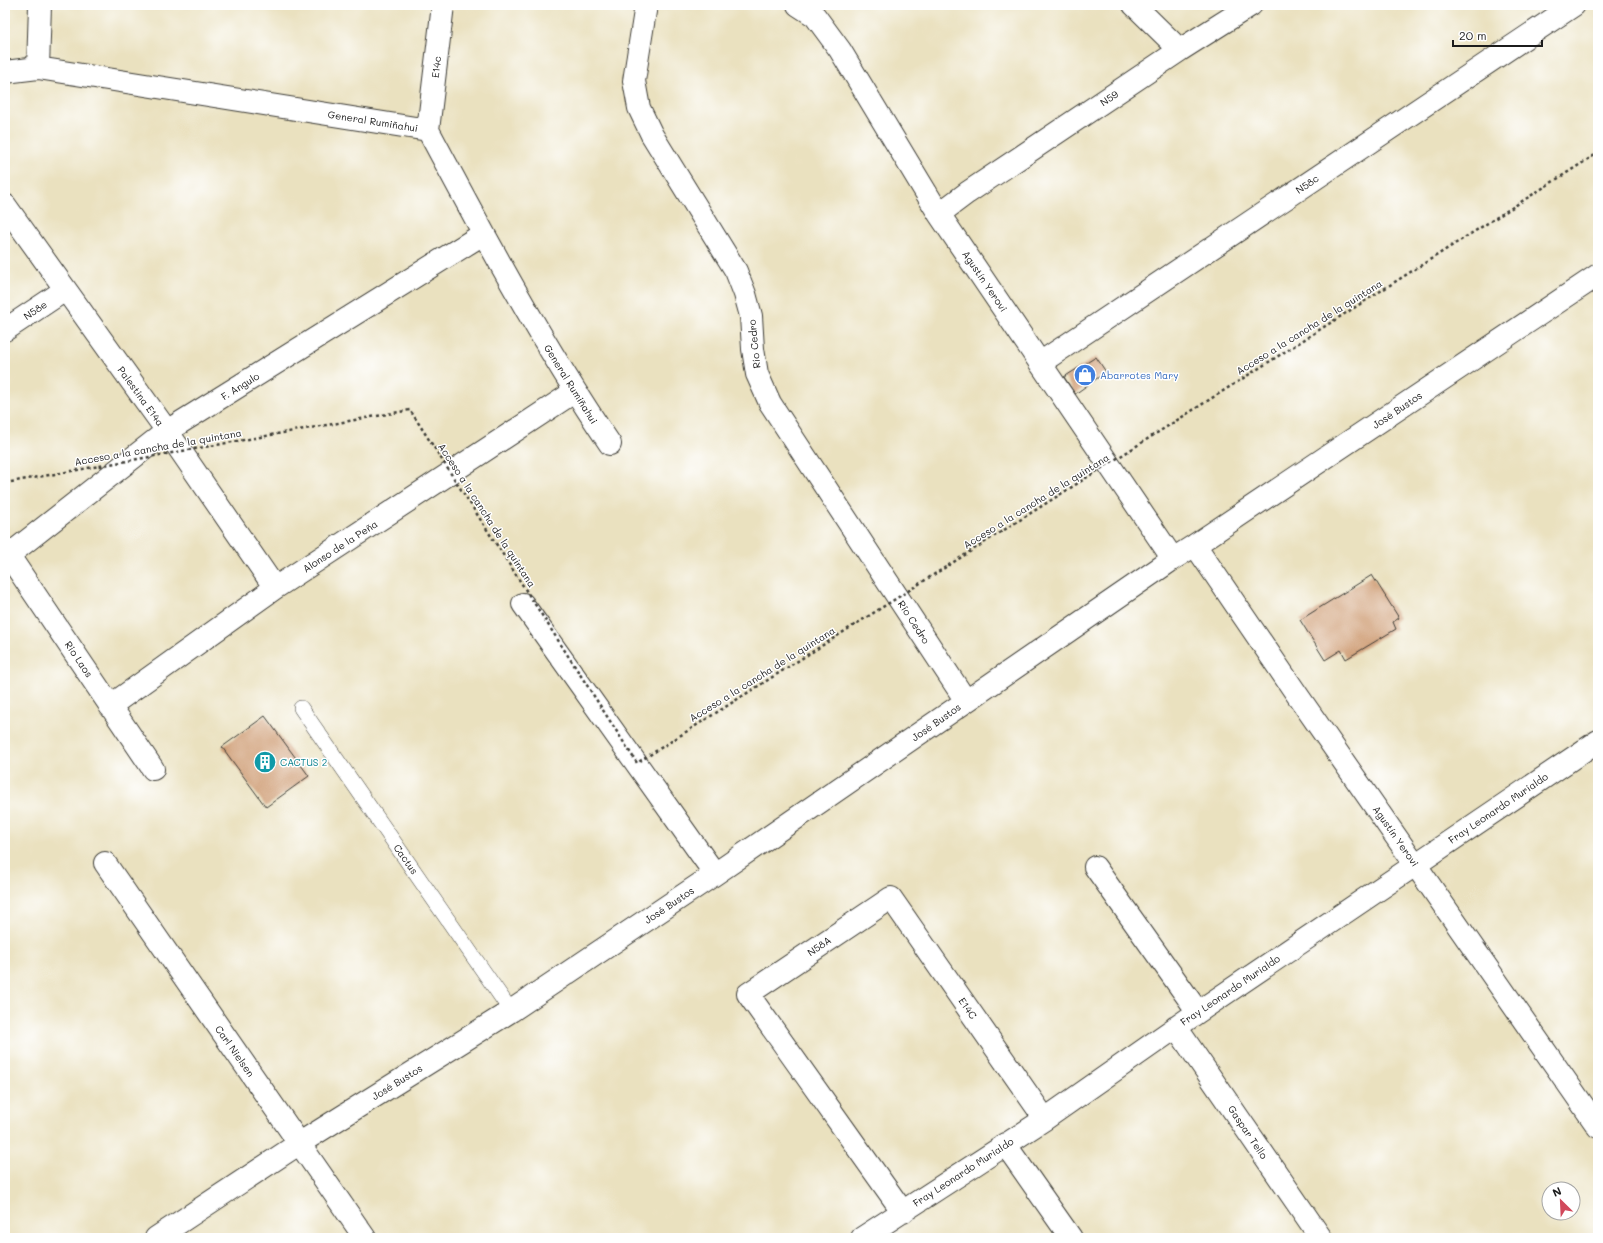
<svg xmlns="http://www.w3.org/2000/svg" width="1603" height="1243" font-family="Mali,sans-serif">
	<rect width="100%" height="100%" fill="#fff"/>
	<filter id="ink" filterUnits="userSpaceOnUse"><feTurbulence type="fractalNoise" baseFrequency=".025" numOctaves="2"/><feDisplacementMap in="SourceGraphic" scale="8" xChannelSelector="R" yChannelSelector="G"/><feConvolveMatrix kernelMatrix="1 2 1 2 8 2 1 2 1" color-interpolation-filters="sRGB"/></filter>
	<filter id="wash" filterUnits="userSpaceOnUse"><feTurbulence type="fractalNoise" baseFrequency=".012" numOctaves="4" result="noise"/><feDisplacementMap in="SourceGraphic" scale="16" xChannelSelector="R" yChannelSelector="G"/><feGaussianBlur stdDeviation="0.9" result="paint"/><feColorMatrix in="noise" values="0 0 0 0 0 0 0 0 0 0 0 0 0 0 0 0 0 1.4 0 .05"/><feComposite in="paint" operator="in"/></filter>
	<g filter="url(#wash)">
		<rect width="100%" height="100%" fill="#eae1bf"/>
		<g id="blocks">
			<!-- building -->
			<path fill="#cf9d74" d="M 1096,357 L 1106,372 L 1075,394 L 1064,377 Z
				M 1372,575 L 1399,618 L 1393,622 L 1396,629 L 1346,659 L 1341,650 L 1325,660 L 1300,620 Z
				M 265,716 L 309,776 L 266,807 L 222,747 Z"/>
		</g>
	</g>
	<g filter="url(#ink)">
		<use href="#blocks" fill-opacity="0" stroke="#3b3a34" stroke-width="1"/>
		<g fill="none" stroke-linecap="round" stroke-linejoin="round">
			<!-- service casing -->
			<g stroke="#3b3a34" stroke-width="16">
				<path id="service" d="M 301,708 L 511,1011"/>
			</g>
			<!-- minor casing -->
			<g stroke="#3b3a34" stroke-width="24">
				<path id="minor" d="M 646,5 L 634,81 L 639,108 L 652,135 L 736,271 L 745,294 L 751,316 L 753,349 L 757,374 L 770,403 L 966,701
					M 798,5 L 815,16 L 840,50 L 939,214 L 1173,559
					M 1134,5 L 1180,50
					M 38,68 L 40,5
					M 5,72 L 38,68 L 428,130 C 485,237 542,344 610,444
					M 428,130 L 443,5
					M 5,205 L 167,431 L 275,588
					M 939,214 L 967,193 L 1180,50 L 1251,5
					M 5,330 L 65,290
					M 1040,363 L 1574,5
					M 1195,545 L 1298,696 L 1598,1127
					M 5,550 L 153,769
					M 9,555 L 167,431 L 483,234
					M 523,604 L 715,874
					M 110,706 L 275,588 L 574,392
					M 105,863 L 365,1238
					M 1095,867 L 1198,1012
					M 1176,1027 L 1321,1238
					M 1005,1144 L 1071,1238
					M 903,1212 L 748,994 L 891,898 L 1045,1119
					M 156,1238 L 300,1143 L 511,1011 L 715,874 L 1173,559 L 1195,545 L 1598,275
					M 862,1238 L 1045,1119 L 1198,1012 L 1598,741"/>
			</g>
			<!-- service -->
			<use href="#service" stroke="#fff" stroke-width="15"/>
			<!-- minor -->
			<use href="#minor" stroke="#fff" stroke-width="22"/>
			<!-- path-bridge -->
			<path stroke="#3b3a34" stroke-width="2.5" stroke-dasharray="3 3" stroke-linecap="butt" d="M 5,483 L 410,410 L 637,763 L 1598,153"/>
		</g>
	</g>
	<!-- icons -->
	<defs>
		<g id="shop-disc" transform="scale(1.15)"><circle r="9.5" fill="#3f7fe0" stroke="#fff"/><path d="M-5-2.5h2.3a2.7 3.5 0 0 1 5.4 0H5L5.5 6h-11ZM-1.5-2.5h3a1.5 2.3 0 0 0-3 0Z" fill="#fff"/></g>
		<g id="building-disc" transform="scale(1.15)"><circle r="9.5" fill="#0f9aa8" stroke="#fff"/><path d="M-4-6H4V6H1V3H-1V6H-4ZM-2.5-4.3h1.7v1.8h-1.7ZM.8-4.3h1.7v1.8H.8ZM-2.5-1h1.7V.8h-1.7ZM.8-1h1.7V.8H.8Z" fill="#fff"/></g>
	</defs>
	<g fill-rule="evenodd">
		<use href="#shop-disc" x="1085" y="375"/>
		<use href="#building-disc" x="265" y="762"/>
	</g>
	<g text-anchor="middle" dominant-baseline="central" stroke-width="3" stroke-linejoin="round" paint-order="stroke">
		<!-- street labels -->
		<g font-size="10" fill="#1c1c1c" stroke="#fff">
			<text transform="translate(436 67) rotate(-83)">E14c</text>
			<text transform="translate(1109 98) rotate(-34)">N59</text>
			<text transform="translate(373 121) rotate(9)">General Rumiñahui</text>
			<text transform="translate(1307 184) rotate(-34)">N58c</text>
			<text transform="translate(985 281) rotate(56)">Agustín Yerovi</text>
			<text transform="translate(35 310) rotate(-34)">N58e</text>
			<text transform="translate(1309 327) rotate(-32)">Acceso a la cancha de la quintana</text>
			<text transform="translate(754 344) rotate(-96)">Río Cedro</text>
			<text transform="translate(571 384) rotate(58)">General Rumiñahui</text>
			<text transform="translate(240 386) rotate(-32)">F. Angulo</text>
			<text transform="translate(141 396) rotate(54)">Palestina E14a</text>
			<text transform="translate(1397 410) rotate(-34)">José Bustos</text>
			<text transform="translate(158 447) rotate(-10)">Acceso a la cancha de la quintana</text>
			<text transform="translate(1036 501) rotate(-32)">Acceso a la cancha de la quintana</text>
			<text transform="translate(487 515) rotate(57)">Acceso a la cancha de la quintana</text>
			<text transform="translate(340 546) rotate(-33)">Alonso de la Peña</text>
			<text transform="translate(914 622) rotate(57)">Río Cedro</text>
			<text transform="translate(79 659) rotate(56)">Rio Laos</text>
			<text transform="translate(762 674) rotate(-32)">Acceso a la cancha de la quintana</text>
			<text transform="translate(936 722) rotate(-35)">José Bustos</text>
			<text transform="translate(1498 808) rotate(-34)">Fray Leonardo Murialdo</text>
			<text transform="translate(1396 836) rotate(55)">Agustín Yerovi</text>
			<text transform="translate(406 859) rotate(55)">Cactus</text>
			<text transform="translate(669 905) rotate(-34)">José Bustos</text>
			<text transform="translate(819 946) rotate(-34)">N58A</text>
			<text transform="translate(1230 990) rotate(-34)">Fray Leonardo Murialdo</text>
			<text transform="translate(968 1008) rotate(55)">E14C</text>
			<text transform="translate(235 1051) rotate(55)">Carl Nielsen</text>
			<text transform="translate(397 1082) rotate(-32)">José Bustos</text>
			<text transform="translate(1248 1132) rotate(56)">Gaspar Tello</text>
			<text transform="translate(963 1172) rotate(-33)">Fray Leonardo Murialdo</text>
		</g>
		<!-- shop labels -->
		<g font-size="10" fill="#366cbe" stroke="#fff" text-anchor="start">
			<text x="1100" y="375">Abarrotes Mary</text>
		</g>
		<!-- culture labels -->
		<g font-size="10" fill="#0d838f" stroke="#fff" text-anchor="start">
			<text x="280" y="762">CACTUS 2</text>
		</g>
	</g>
	<!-- margin -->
	<rect width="1603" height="1243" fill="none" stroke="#fff" stroke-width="20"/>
	<!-- north arrow -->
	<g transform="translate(1561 1201) rotate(336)"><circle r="19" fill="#ffffff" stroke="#a4a4a4"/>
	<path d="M0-3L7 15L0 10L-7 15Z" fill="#d1495b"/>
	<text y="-6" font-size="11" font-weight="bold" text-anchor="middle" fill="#1c1c1c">N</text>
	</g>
	<!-- scale -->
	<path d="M1453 40v6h89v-6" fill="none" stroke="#1c1c1c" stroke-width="2"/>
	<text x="1459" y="40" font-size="12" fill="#1c1c1c" stroke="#ffffff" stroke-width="3" paint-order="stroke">20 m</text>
</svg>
